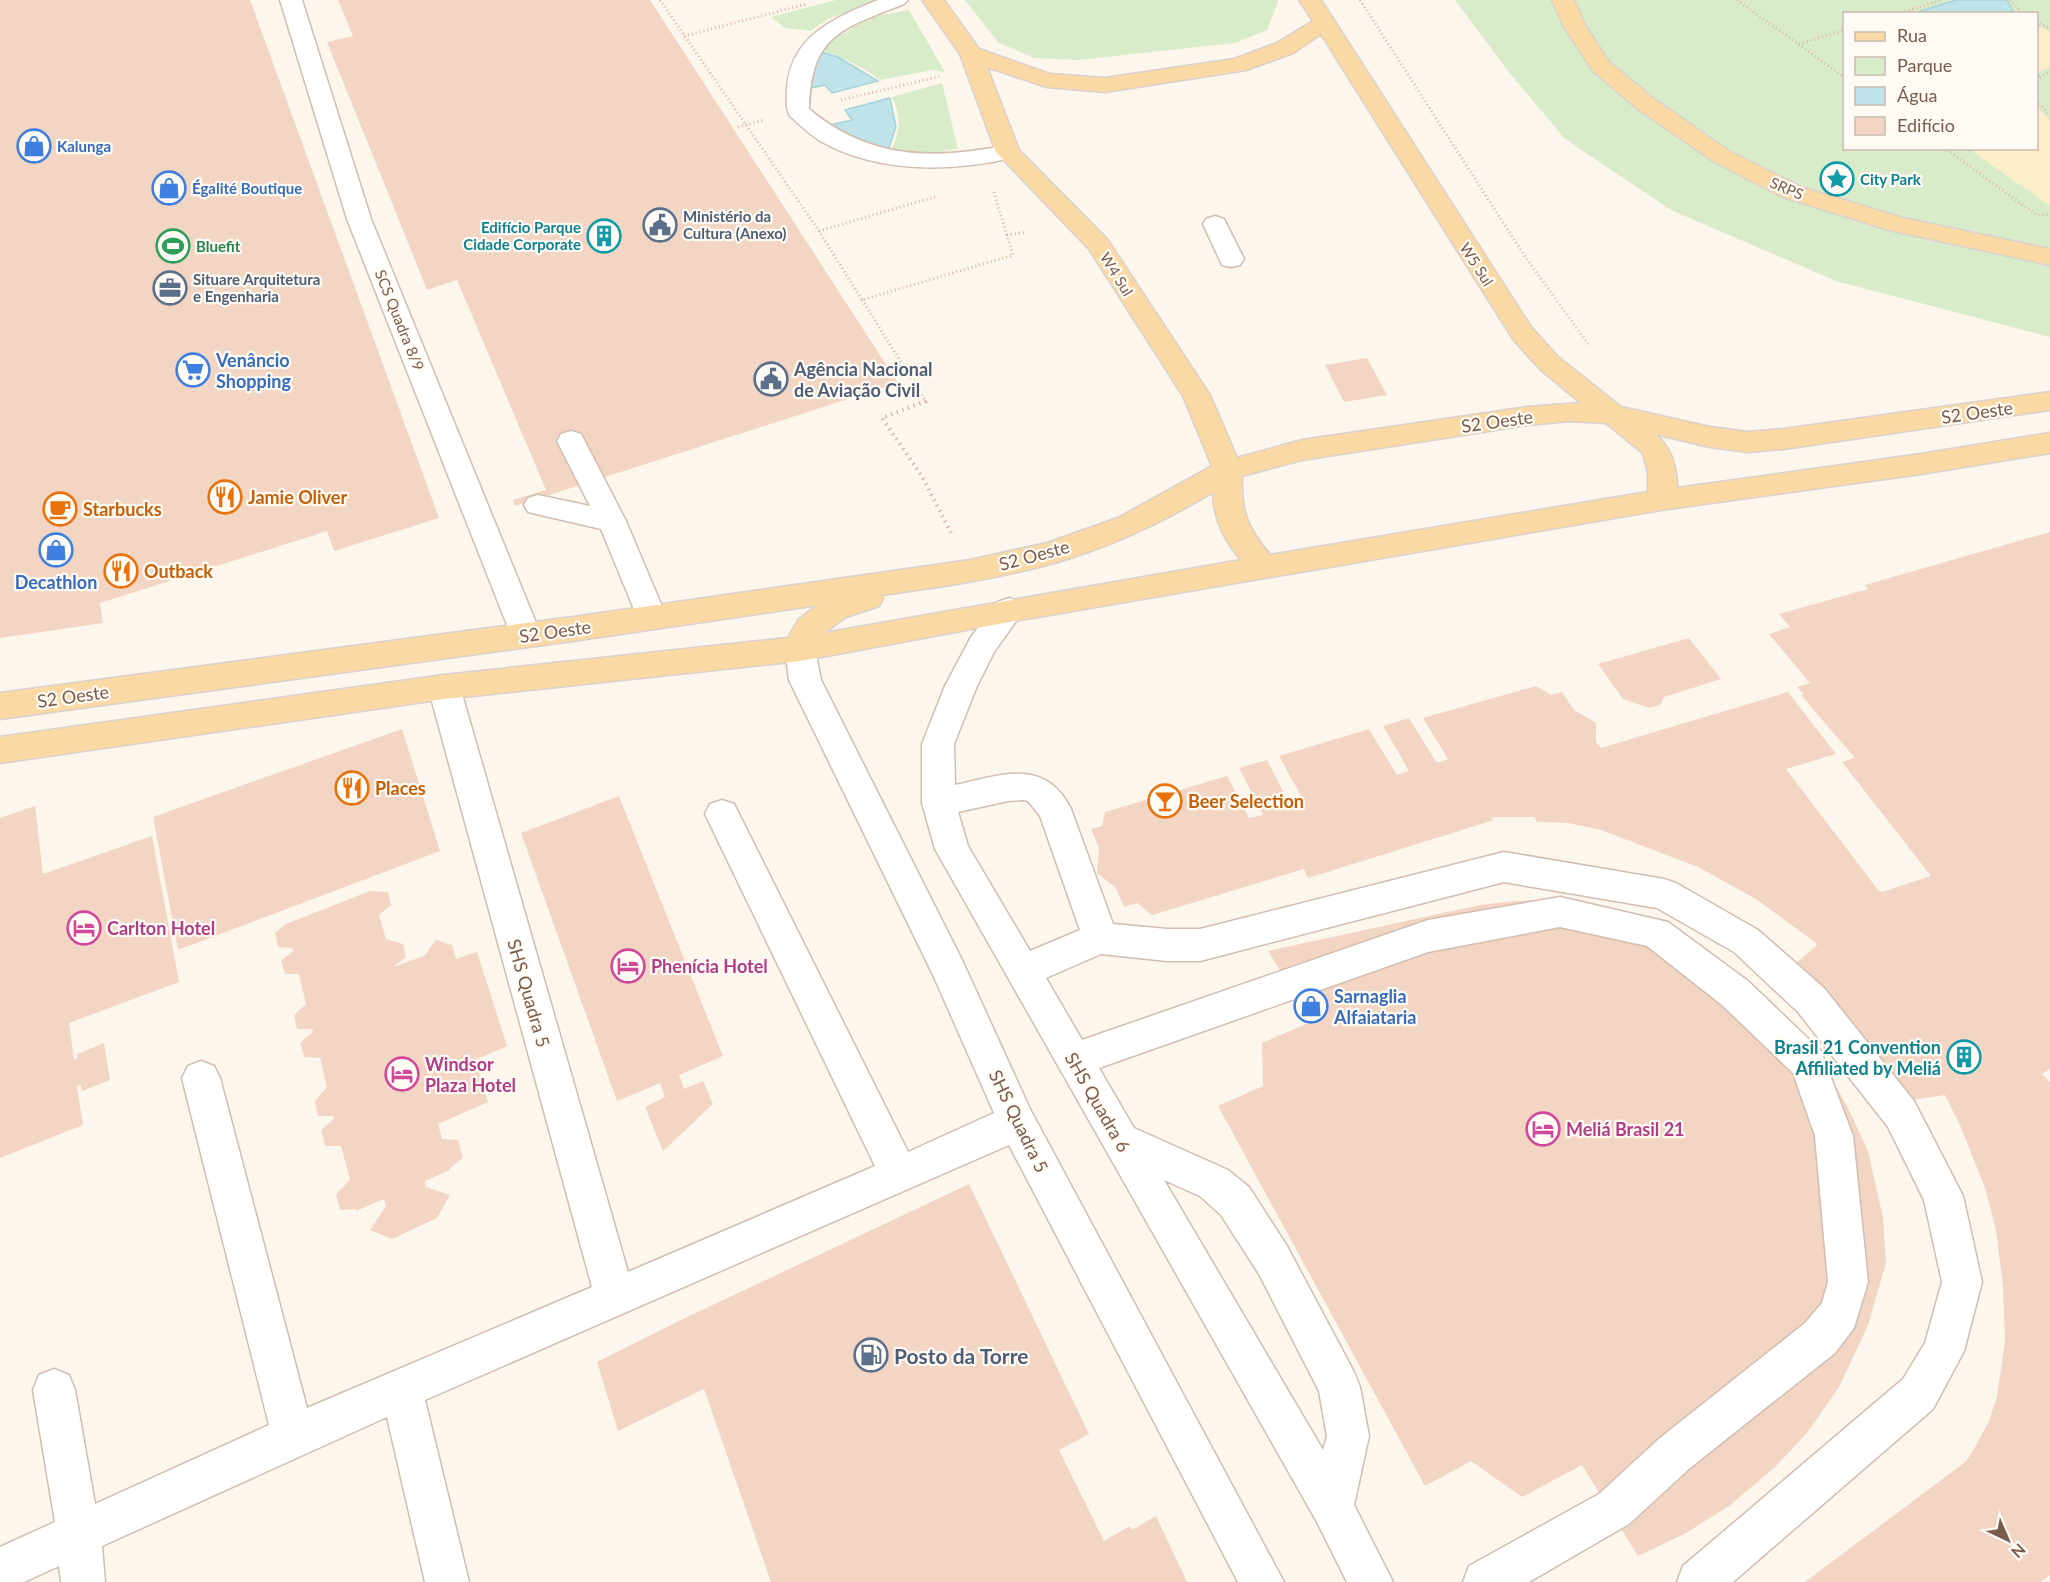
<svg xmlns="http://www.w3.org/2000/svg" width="2050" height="1582" font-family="Lato,sans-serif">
	<rect width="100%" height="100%" fill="#fdf6ec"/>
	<!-- green -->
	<path fill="#d8ecc9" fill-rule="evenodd" d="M 836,0 L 881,0 L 827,19 L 811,31 L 785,28 L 771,17 Z
		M 965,0 L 1277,0 L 1278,2 L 1267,30 L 1235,43 L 1078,60 L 1034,58 L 998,42 Z
		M 1455,0 L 2050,0 L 2050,337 L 1836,281 L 1671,210 L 1565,139 L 1508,71 ZM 1844,14 L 2036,14 L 2036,148 L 1844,148 Z
		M 909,10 L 945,72 L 932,70 L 880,80 C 860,65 841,56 817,49 L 871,17 Z
		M 942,83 L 958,149 L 923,154 L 891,150 C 901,131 901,116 892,97 Z"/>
	<!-- sand -->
	<path fill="#fcefc7" d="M 2036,26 L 2050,31 L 2050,66 L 2037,74 Z
		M 2037,107 L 2050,120 L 2050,206 L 1969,149 L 2036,148 Z"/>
	<!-- water -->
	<path fill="#bfe3e8" stroke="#a5d3da" stroke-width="1.5" d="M 1956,0 L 2007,0 L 2014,13 L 1925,14 L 1920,11 Z
		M 815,50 L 838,57 L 878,81 L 832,93 L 825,85 L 802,90 Z
		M 890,98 L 896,127 L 888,150 L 860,142 L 829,125 L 852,120 L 845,110 Z"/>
	<!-- building -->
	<path fill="#f3d5c3" d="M 0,0 L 250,0 L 439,518 L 334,551 L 327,531 L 100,603 L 103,623 L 0,638 Z
		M 338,0 L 650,0 L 898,383 L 515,506 L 513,500 L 546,490 L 457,280 L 427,290 L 327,42 L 353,36 Z
		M 1367,358 L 1387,395 L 1344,402 L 1325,365 Z
		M 2050,532 L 2050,1069 L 2042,1074 L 2050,1082 L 2050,1575 L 2041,1582 L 1805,1582 L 1964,1463 L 1970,1456 L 1988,1423 L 1997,1397 L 2005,1340 L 2003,1287 L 1996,1230 L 1985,1188 L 1960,1125 L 1945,1095 L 1905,1101 L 1873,1049 L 1855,1027 L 1793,966 L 1817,945 L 1816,943 L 1756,899 L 1698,867 L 1601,830 L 1568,823 L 1537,822 L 1534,817 L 1491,817 L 1494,820 L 1308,878 L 1304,869 L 1152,915 L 1137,903 L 1124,907 L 1116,888 L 1097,873 L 1099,848 L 1091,829 L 1102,826 L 1105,812 L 1227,776 L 1249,818 L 1263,815 L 1239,768 L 1267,760 L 1291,807 L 1305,803 L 1279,756 L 1369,729 L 1397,775 L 1409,771 L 1383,726 L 1409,718 L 1436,762 L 1440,762 L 1448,759 L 1423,718 L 1536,686 L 1551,695 L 1562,692 L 1574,710 L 1596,723 L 1596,742 L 1601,748 L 1788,692 L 1836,754 L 1786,769 L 1878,890 L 1882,892 L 1931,876 L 1842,762 L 1855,758 L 1801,695 L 1804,694 L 1797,687 L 1810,683 L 1769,634 L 1790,627 L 1779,614 L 1868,589 L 1865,585 Z
		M 1689,638 L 1721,679 L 1664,697 L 1660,705 L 1649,708 L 1623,699 L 1598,664 Z
		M 402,729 L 440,851 L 178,950 L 153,817 Z
		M 619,796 L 723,1056 L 679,1075 L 684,1089 L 703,1081 L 713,1104 L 663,1151 L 645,1107 L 665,1097 L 660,1083 L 617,1101 L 521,833 Z
		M 35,806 L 43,874 L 152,836 L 179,982 L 69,1023 L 74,1060 L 77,1058 L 77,1054 L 104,1043 L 110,1080 L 82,1091 L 81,1085 L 77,1087 L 83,1125 L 0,1158 L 0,818 Z
		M 370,891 L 388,892 L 391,905 L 379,915 L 386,939 L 403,944 L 406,957 L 393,967 L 424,956 L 436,940 L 452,945 L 456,959 L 477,952 L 507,1046 L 475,1060 L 488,1102 L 438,1124 L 442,1139 L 458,1140 L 463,1158 L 450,1168 L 450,1170 L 425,1181 L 426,1187 L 450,1195 L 437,1218 L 392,1239 L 370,1230 L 386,1206 L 384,1199 L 356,1211 L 356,1209 L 340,1210 L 336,1194 L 350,1180 L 341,1146 L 325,1146 L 321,1130 L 334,1119 L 333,1116 L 318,1116 L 315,1101 L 327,1087 L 320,1058 L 304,1057 L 300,1043 L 313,1032 L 312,1029 L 297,1029 L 294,1015 L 306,1004 L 299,974 L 285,974 L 281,961 L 293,951 L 293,948 L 278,947 L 275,933 L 286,924 Z
		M 1541,900 L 1602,909 L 1831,1078 L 1847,1106 L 1868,1151 L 1883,1218 L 1886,1263 L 1868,1325 L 1839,1387 L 1807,1433 L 1775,1467 L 1729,1506 L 1686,1533 L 1638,1556 L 1582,1465 L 1522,1497 L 1471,1461 L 1425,1486 L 1218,1106 L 1263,1086 L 1262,1043 L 1311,1022 L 1268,951 L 1480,905 L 1514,901 Z
		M 969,1184 L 1089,1434 L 1059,1450 L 1104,1541 L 1130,1526 L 1132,1530 L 1156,1516 L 1187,1582 L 771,1582 L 704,1389 L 618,1431 L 597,1362 L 681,1320 Z"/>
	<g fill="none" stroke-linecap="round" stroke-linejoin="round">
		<!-- minor casing -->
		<g stroke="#d1beb0" stroke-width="3">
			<path id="minor" d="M 280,0 L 302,0 L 371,219 L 541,635 L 537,643 L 526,647 L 515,643 L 511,635 L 347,219 Z
				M 878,0 L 908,0 L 904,4 C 842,29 811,34 809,109 C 870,160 934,160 1008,145 L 1016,147 L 1020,152 L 1016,157 C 954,172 880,174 822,142 C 810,135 800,125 790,116 C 785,108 787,98 787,89 C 790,36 836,17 878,0 Z
				M 1215,216 L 1224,219 L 1244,259 L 1240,265 L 1231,267 L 1222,265 L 1203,224 L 1206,219 Z
				M 571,431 L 581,434 L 626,521 L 666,616 L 662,624 L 651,628 L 640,624 L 601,529 L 528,512 L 524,505 L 528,498 L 538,495 L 590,506 L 557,441 L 561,434 Z
				M 1009,598 L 1020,602 L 1024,610 L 994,652 L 977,686 L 954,744 L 955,785 C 1001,775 1045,757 1071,809 L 1113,924 L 1167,929 L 1200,929 L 1504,852 L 1664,879 L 1676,883 L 1758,930 L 1824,988 L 1914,1101 L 1963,1196 L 1982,1282 L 1964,1351 L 1933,1409 L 1733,1582 L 1677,1582 L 1683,1566 L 1903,1379 L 1925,1343 L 1942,1282 L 1924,1200 L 1888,1127 L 1798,1012 L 1734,952 L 1657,908 L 1504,882 L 1200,961 L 1167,961 L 1101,954 L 1046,978 L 1082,1040 L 1428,920 L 1560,897 L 1668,922 L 1748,981 L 1821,1051 L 1853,1136 L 1868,1282 L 1854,1328 L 1835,1353 L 1690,1468 L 1629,1524 L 1529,1582 L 1463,1582 L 1469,1566 L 1599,1494 L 1660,1438 L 1805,1323 L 1822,1303 L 1828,1282 L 1815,1136 L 1793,1073 L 1722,1005 L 1647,946 L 1560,927 L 1428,952 L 1099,1068 L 1134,1128 L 1228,1170 L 1249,1187 L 1287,1246 L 1354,1372 L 1360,1387 L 1369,1436 L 1354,1505 L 1393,1582 L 1347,1582 L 1317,1522 L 935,849 L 922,803 L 922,744 L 945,686 L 971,637 L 998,602 ZM 1023,800 L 1028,801 L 1040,816 L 1080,930 L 1030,951 L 968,846 L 958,812 L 1008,801 ZM 1164,1180 L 1200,1196 L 1221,1215 L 1259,1274 L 1319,1391 L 1327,1436 L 1323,1450 Z
				M 800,637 L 811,641 L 815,649 L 821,680 L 962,960 L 1030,1109 L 1284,1582 L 1238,1582 L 1009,1145 L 425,1400 L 469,1582 L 425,1582 L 387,1417 L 102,1546 L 105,1582 L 61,1582 L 59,1566 L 24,1582 L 0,1582 L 0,1547 L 55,1522 L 33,1390 L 39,1375 L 54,1369 L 69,1375 L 75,1390 L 95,1504 L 269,1425 L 182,1078 L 188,1066 L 201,1061 L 214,1066 L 220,1078 L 307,1408 L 592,1287 L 428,687 L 433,678 L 444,675 L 455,678 L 460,687 L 628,1272 L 875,1166 L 705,814 L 710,804 L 722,800 L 734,804 L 908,1152 L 994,1113 L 934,977 L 789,680 L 785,649 L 789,641 Z"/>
		</g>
		<!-- major casing -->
		<g stroke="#dad1cd" stroke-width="3">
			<path id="major" d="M 922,0 L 944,0 L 979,49 L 1050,74 L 1105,78 L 1234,59 L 1277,43 L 1313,21 L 1299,0 L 1321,0 L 1531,327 L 1558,357 L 1621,407 L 1710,427 L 1748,432 L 1784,429 L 2050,392 L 2050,410 L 1784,449 L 1748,452 L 1710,447 L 1655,434 C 1671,447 1677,467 1677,488 L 1921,454 L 2050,433 L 2050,453 L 1921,474 L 1661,510 L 1009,622 L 800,661 L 444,699 L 0,763 L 0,737 L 444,675 L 788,638 L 799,619 L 818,605 L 573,641 L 0,719 L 0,693 L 573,617 L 970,560 L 1047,543 L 1118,518 L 1212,466 L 1183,396 L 1089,249 L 996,152 L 960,54 ZM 1321,34 L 1513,339 L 1540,369 L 1581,403 L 1527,407 L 1302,440 L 1237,458 L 1210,395 L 1107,239 L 1019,150 L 987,67 L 1047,87 L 1105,92 L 1246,70 L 1293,53 ZM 1569,421 L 1606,423 L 1643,453 L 1648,472 L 1648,492 L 1270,555 C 1247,527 1241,513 1242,476 L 1302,460 L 1527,425 ZM 1213,492 C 1213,518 1224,540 1241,560 L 824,633 L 846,617 L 879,606 L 883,598 L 882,595 C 939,587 997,579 1054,563 C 1110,547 1163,522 1213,492 Z
				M 1552,0 L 1574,0 L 1585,25 L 1609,62 L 1654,99 L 1729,151 L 1801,187 L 1903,218 L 2050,249 L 2050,265 L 1889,230 L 1783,197 L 1713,161 L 1638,109 L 1593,71 L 1563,25 Z"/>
		</g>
		<!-- path-far1 -->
		<path stroke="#d9b8a5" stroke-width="3" stroke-dasharray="1 3" stroke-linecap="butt" d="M 660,0 L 819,231 L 862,300 L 1013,255 L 993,190
			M 1360,0 L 1524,255 L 1588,344
			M 1737,0 L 1844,77
			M 2010,0 L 2023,14
			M 1897,14 L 1941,0
			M 2036,22 L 2050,29
			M 684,36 L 807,4
			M 1799,44 L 1844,30
			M 2036,79 L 2050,72
			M 841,100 L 941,76
			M 2036,101 L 2050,115
			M 738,127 L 764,120
			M 1944,148 L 2037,215 L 2050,214
			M 819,231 L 938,196
			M 1007,235 L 1027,232
			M 862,300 L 926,402 L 923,403"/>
		<!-- path -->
		<path stroke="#d9b8a5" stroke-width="4" stroke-dasharray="1.5 4.5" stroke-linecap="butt" d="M 926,401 L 882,418 L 923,478 L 952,535"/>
		<!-- minor -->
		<use href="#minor" fill="#fff" fill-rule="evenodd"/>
		<!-- major -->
		<use href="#major" fill="#fbd9a5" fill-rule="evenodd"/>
	</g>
	<!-- icons -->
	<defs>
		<g id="shop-ring" transform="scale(1.725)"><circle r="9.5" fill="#fffaf3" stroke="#3f7fe0" stroke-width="1.5"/><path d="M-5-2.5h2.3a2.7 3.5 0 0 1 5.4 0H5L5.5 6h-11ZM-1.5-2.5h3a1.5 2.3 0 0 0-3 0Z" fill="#3f7fe0"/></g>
		<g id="sight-ring" transform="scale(1.725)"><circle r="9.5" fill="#fffaf3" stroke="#0f9aa8" stroke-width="1.5"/><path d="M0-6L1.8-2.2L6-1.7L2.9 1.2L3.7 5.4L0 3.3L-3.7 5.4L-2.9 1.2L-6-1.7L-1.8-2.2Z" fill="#0f9aa8"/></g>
		<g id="civic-ring" transform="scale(1.725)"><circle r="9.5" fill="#fffaf3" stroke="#5c6f8a" stroke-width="1.5"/><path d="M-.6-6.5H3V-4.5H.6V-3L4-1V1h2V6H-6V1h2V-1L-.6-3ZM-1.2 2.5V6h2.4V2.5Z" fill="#5c6f8a"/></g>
		<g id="building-ring" transform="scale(1.725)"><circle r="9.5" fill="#fffaf3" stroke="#0f9aa8" stroke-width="1.5"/><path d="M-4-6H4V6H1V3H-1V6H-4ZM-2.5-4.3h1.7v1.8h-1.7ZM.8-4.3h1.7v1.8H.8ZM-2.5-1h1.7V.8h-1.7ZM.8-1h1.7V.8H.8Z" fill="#0f9aa8"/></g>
		<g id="stadium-ring" transform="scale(1.725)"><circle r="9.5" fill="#fffaf3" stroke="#2e9e5b" stroke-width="1.5"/><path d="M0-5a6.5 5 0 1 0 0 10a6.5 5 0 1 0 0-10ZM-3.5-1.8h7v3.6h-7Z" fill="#2e9e5b"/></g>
		<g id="office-ring" transform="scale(1.725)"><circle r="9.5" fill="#fffaf3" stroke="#5c6f8a" stroke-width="1.5"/><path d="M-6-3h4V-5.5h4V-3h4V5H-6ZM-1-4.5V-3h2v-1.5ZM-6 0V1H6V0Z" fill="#5c6f8a"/></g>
		<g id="supermarket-ring" transform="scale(1.725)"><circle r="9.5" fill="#fffaf3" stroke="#3f7fe0" stroke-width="1.5"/><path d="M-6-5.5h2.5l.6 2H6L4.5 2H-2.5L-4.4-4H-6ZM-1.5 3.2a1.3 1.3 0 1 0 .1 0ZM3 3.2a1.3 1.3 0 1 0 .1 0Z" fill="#3f7fe0"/></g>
		<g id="restaurant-ring" transform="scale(1.725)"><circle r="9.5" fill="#fffaf3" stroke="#e8710a" stroke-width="1.5"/><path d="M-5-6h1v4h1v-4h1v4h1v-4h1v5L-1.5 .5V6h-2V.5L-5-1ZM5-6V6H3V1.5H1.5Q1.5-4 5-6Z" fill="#e8710a"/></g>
		<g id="cafe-ring" transform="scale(1.725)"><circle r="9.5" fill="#fffaf3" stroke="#e8710a" stroke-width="1.5"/><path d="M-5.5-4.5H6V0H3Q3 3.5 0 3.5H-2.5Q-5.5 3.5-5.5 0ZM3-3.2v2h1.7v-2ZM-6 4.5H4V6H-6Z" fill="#e8710a"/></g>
		<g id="bar-ring" transform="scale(1.725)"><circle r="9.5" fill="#fffaf3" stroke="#e8710a" stroke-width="1.5"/><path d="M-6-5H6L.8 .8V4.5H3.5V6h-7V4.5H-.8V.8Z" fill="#e8710a"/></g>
		<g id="hotel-ring" transform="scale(1.725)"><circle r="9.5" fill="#fffaf3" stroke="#d1479c" stroke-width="1.5"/><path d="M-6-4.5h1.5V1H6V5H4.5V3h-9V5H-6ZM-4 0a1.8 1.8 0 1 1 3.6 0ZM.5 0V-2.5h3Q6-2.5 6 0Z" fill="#d1479c"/></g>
		<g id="fuel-ring" transform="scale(1.725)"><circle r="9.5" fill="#fffaf3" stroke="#5c6f8a" stroke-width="1.5"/><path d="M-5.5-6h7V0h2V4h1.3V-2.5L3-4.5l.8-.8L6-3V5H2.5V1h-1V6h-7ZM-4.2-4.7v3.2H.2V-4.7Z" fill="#5c6f8a"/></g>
	</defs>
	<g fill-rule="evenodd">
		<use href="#shop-ring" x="34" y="146"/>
		<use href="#sight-ring" x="1837" y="179"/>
		<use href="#shop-ring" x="169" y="188"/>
		<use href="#civic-ring" x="660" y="225"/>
		<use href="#building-ring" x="604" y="236"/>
		<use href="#stadium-ring" x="173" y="246"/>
		<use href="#office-ring" x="170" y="288"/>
		<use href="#supermarket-ring" x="193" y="370"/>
		<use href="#civic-ring" x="771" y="379"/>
		<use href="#restaurant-ring" x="225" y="497"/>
		<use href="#cafe-ring" x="60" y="509"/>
		<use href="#shop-ring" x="56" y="550"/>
		<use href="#restaurant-ring" x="121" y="571"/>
		<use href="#restaurant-ring" x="352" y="788"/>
		<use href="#bar-ring" x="1165" y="801"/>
		<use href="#hotel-ring" x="84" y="928"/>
		<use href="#hotel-ring" x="628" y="966"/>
		<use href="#shop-ring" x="1311" y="1006"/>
		<use href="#building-ring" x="1964" y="1057"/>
		<use href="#hotel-ring" x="402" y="1074"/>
		<use href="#hotel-ring" x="1543" y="1129"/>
		<use href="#fuel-ring" x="871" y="1355"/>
	</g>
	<g text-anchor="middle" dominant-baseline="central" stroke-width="4.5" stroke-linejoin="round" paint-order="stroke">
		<!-- far-shop labels -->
		<g font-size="15" font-weight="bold" fill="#366cbe" stroke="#fffaf3" text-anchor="start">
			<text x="57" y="146">Kalunga</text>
			<text x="192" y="188">Égalité Boutique</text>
		</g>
		<!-- far-culture labels -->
		<g font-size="15" font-weight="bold" fill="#0d838f" stroke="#fffaf3" text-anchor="start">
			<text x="1860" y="179">City Park</text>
			<text x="581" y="227" text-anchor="end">Edifício Parque<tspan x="581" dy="17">Cidade Corporate</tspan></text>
		</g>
		<!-- far-street labels -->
		<g font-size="15" fill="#7a5c4d" stroke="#fffaf3">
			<text transform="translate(1787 188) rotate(23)">SRPS</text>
			<text transform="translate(1477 264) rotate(57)">W5 Sul</text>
			<text transform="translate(1117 274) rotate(58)">W4 Sul</text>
			<text transform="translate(400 320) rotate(68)">SCS Quadra 8/9</text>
		</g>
		<!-- far-service labels -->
		<g font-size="15" font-weight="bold" fill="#4e5e75" stroke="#fffaf3" text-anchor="start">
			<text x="683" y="216">Ministério da<tspan x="683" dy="17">Cultura (Anexo)</tspan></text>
			<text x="193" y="279">Situare Arquitetura<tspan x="193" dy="17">e Engenharia</tspan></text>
		</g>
		<!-- far-leisure labels -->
		<g font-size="15" font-weight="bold" fill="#27864d" stroke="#fffaf3" text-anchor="start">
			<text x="196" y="246">Bluefit</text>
		</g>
		<!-- shop labels -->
		<g font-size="18" font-weight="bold" fill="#366cbe" stroke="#fffaf3" text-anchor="start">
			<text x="216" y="360">Venâncio<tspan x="216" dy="21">Shopping</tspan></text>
			<text x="56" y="582" text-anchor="middle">Decathlon</text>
			<text x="1334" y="996">Sarnaglia<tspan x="1334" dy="21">Alfaiataria</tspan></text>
		</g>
		<!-- service labels -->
		<g font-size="18" font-weight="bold" fill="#4e5e75" stroke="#fffaf3" text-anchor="start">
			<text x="794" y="369">Agência Nacional<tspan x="794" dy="21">de Aviação Civil</tspan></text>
		</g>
		<!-- street labels -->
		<g font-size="18" fill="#7a5c4d" stroke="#fffaf3">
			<text transform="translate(1977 412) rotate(-8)">S2 Oeste</text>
			<text transform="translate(1497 421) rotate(-8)">S2 Oeste</text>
			<text transform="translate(1034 555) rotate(-15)">S2 Oeste</text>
			<text transform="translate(555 631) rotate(-8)">S2 Oeste</text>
			<text transform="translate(73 696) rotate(-8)">S2 Oeste</text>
			<text transform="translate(529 993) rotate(74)">SHS Quadra 5</text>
			<text transform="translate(1098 1102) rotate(60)">SHS Quadra 6</text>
			<text transform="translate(1019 1121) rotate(64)">SHS Quadra 5</text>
		</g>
		<!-- food labels -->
		<g font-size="18" font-weight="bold" fill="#c56008" stroke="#fffaf3" text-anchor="start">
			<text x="248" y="497">Jamie Oliver</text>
			<text x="83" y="509">Starbucks</text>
			<text x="144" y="571">Outback</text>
			<text x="375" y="788">Places</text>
			<text x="1188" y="801">Beer Selection</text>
		</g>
		<!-- hotel labels -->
		<g font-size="18" font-weight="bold" fill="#b23c85" stroke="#fffaf3" text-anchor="start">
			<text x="107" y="928">Carlton Hotel</text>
			<text x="651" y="966">Phenícia Hotel</text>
			<text x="425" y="1064">Windsor<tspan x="425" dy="21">Plaza Hotel</tspan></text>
			<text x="1566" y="1129">Meliá Brasil 21</text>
		</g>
		<!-- culture labels -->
		<g font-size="18" font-weight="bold" fill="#0d838f" stroke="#fffaf3" text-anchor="end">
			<text x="1941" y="1047">Brasil 21 Convention<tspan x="1941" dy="21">Affiliated by Meliá</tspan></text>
		</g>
		<!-- near-service labels -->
		<g font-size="21" font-weight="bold" fill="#4e5e75" stroke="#fffaf3" text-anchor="start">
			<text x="894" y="1355">Posto da Torre</text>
		</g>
	</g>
	<!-- legend -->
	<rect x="1843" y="12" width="195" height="138" fill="#fffaf3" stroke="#cabbb1" stroke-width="1.5"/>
	<rect x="1855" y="32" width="30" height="9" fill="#fbd9a5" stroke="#cabbb1" stroke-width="1.5"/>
	<text x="1897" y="42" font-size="18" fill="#7a5c4d">Rua</text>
	<rect x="1855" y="57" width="30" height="18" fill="#d8ecc9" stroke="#cabbb1" stroke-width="1.5"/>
	<text x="1897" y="72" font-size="18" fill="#7a5c4d">Parque</text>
	<rect x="1855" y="87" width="30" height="18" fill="#bfe3e8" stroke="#cabbb1" stroke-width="1.5"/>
	<text x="1897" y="102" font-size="18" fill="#7a5c4d">Água</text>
	<rect x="1855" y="117" width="30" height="18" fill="#f3d5c3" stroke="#cabbb1" stroke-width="1.5"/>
	<text x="1897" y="132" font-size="18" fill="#7a5c4d">Edifício</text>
	<!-- north arrow -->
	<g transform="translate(2008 1540) rotate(136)" stroke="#fffaf3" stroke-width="4.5" paint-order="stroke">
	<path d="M0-4.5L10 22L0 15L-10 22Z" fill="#7a5c4d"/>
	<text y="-9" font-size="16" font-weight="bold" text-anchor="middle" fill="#7a5c4d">N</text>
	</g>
</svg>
